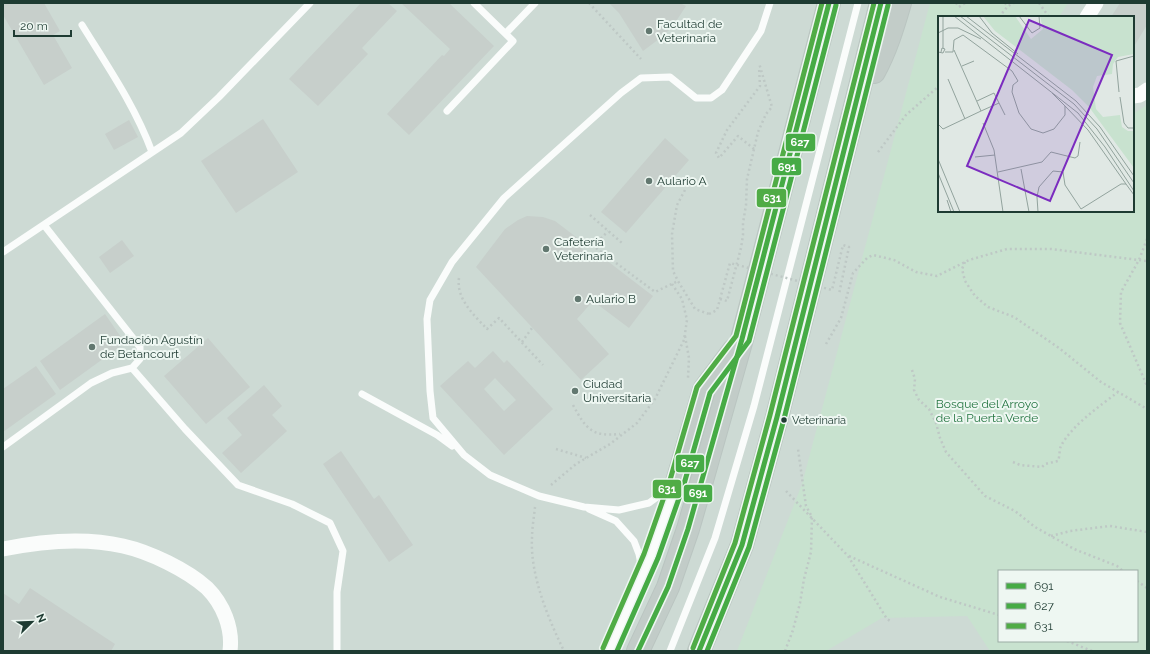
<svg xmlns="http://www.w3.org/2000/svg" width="1150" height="654" font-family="Raleway,sans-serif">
	<rect width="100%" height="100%" fill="#e0e8e4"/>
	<!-- built -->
	<path fill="#cddad4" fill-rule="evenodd" d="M 3,3 L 1147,3 L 1147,651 L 3,651 ZM 939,17 L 1133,17 L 1133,211 L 939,211 ZM 999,571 L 1137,571 L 1137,641 L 999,641 Z"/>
	<!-- green -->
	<path fill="#c8e2cf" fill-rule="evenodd" d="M 930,3 L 1068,3 L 1059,17 L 939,17 L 939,211 L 1133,211 L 1133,114 L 1147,105 L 1147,651 L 990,651 L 967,616 L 882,618 L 826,651 L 737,651 L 802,484 ZM 999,571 L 1137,571 L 1137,641 L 999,641 Z"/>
	<!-- building -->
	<path fill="#c7cfcb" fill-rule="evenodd" d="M 6,3 L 44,3 L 60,31 L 53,35 L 72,68 L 44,85 L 3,15 L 3,5 Z
		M 361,3 L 388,3 L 397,11 L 362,48 L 368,54 L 318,106 L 289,79 Z
		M 401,3 L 449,3 L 494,46 L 409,135 L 387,114 L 442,55 L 444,56 L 450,49 Z
		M 609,3 L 680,3 L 686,6 L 673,26 L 663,36 L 643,51 L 619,13 Z
		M 1120,3 L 1147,3 L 1147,25 L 1133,48 L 1133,17 L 1111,17 Z
		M 263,119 L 298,172 L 236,213 L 201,161 Z
		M 129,120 L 138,137 L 114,150 L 105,134 Z
		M 665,138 L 689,160 L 626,233 L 601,212 Z
		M 527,216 L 543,217 L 555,221 L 584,243 L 581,248 L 594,258 L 597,253 L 653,296 L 629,328 L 593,301 L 577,319 L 609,354 L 581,380 L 476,267 L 505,229 L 518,220 Z
		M 122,240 L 134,256 L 110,273 L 99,257 Z
		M 105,314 L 125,343 L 60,390 L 40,361 Z
		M 208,338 L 250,387 L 206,424 L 164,376 Z
		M 493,351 L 504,363 L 507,360 L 553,409 L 504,455 L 440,386 L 468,361 L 475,368 ZM 495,378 L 516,400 L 504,411 L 484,389 Z
		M 36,366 L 56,394 L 3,432 L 3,389 Z
		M 264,385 L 282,406 L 272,415 L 287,431 L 241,473 L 222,453 L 242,435 L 227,418 Z
		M 341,451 L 374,499 L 379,495 L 413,545 L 389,562 L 323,464 Z
		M 30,588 L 115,644 L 111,651 L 3,651 L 3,593 L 19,604 Z"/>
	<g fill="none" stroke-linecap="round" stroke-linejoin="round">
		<!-- trunk casing -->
		<g stroke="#bac5c1" stroke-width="24">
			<path id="trunk" d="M 874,72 C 886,50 893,27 900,3
				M 677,482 L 704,390 L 734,350
				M 638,651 L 668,587 L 688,529 L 705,470 L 742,339 L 829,3
				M 699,651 L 742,545 L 777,417 L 881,3"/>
		</g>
		<!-- path -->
		<path stroke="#bec8c5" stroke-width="2.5" stroke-dasharray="2 3" stroke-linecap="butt" d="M 589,3 L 641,59
			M 956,3 L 959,7 L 965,3
			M 1005,3 L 1008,6 L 1014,3
			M 1039,3 L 1049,17
			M 999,17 L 1008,6
			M 754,149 L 738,136 L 719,158 L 716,153 L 727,130 L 760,86 L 759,67
			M 878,152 L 906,115 L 939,86
			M 685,190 L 677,205 L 672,234 L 673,271 L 678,281 L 695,309 L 709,314
			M 590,215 L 622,243
			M 584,239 L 655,292 L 678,281
			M 1147,239 L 1139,260 L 1121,292 L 1120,323 L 1147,386
			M 594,246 L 608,231
			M 965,262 L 962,269 L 965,281 L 975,296 L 988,307 L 1014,317 L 1059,348 L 1101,382 L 1147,409
			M 459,278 C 456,299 474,315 487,329 L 499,318 L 543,365
			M 720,299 L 727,301 L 741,248 L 743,235 L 743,223 L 746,205 L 747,179 L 758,132 L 766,114 L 772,107 L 759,63
			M 685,336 L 689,358 L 688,378
			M 522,342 L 532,328
			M 826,344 L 841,318 L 853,273 L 867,258 L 873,255 L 894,260 L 916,272 L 937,276 L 969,260 L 1007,249 L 1051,249 L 1147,261
			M 912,370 L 915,379 L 914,390 L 919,400 L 929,409 L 936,423 L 940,438 L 946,452 L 985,496 L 1015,511 L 1035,527 L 1074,549 L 1117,566 L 1123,571
			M 573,405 C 586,429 592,437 620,434
			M 556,449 L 586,458
			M 1013,462 L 1020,465 L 1042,467 L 1045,464 L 1058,461 C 1060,456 1059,450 1061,446 C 1072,425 1100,406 1118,392
			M 551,485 L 576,464 L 610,444 L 637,423 L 655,399 L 684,340 L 687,320 L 682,299 L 672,284
			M 786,491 L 848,556 L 887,619 L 892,622
			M 535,507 C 534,517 532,528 532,538 C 530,575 548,618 564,651
			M 1051,536 L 1070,531 L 1110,526 L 1147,532
			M 849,556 L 940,597 L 999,615
			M 1137,581 L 1147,588
			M 1067,641 L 1092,651
			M 785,651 L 793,630 L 800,603 L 804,579 L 811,552 L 812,517 L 806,506 L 798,449"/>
		<!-- service -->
		<path stroke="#fafcfb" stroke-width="7" d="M 82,25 C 108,67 135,106 152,152
			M 506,33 L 535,3
			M 447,111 L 513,41 L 474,3
			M 44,225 L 140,347 L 140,359 L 132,368 L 185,429 L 238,485 L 292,504 L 330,523 L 343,551 L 337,592 L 337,651
			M 3,252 L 181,133 L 219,97 L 310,3
			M 362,394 L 437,435 L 452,446
			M 3,447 L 91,383 L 112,373 L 132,368
			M 672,486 L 649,503 L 619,510 L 584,507 L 539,496 L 490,475 L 464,455 L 433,418 L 430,391 L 427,319 L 430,300 L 452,262 L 504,198 L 621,93 L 641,78 L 670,77 L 696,98 L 711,98 L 722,90 L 761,31 L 770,3
			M 589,509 L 616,521 L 634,541 L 639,554 L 642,569
			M 670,651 L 715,538 L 754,406 L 858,3"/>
		<!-- minor -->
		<path stroke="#fafcfb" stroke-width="15" d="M 1087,17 L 1096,3
			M 1133,96 L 1140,95 L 1147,90
			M 3,549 C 42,541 84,537 123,546 C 150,552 187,570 207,588 C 223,604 233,628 230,651
			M 609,651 L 643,576 L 677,482"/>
		<!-- trunk -->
		<use href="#trunk" stroke="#c2ccc8" stroke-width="22"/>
		<!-- path-bridge -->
		<path stroke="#bec8c5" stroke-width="2.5" stroke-dasharray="2 3" stroke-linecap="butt" d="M 709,314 L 717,310 L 730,263 L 832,290 L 843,245 L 849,247 L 839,294"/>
		<!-- bus-1 casing -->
		<g stroke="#eef7f2" stroke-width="8">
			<path id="bus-1" d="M 638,651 L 668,587 L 688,529 L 742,339 L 829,3
				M 699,651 L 742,545 L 777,417 L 881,3"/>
		</g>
		<!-- bus-2 casing -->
		<g stroke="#eef7f2" stroke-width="8">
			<path id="bus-2" d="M 617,651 L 658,558 L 684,484 L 710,393 L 749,341 L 836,5
				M 707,651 L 749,547 L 784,419 L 888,5"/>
		</g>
		<!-- bus-3 casing -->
		<g stroke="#eef7f2" stroke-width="8">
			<path id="bus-3" d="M 603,648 L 644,554 L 670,480 L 697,387 L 736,336 L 822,3
				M 693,648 L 735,543 L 770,415 L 874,3"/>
		</g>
		<!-- bus-1 -->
		<use href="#bus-1" stroke="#46ab45" stroke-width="5"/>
		<!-- bus-2 -->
		<use href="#bus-2" stroke="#46ab45" stroke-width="5"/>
		<!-- bus-3 -->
		<use href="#bus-3" stroke="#50ac46" stroke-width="5"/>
	</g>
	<!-- markers -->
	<g fill="#627870" stroke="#eef7f2" stroke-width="1.5">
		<circle cx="649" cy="31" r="4"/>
		<circle cx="649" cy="181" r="4"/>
		<circle cx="546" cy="249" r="4"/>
		<circle cx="578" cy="299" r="4"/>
		<circle cx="92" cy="347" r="4"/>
		<circle cx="575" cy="391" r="4"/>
	</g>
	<circle fill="#1e3b32" stroke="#eef7f2" stroke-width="1.5" cx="784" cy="420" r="3.5"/>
	<g text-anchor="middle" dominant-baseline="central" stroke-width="4" stroke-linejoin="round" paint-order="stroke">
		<!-- bus labels -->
		<g font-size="11" fill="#1e3b32" stroke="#eef7f2" text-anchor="start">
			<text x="792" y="420">Veterinaria</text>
		</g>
		<!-- poi labels -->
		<g font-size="12" fill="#1e3b32" stroke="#eef7f2" text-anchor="start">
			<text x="657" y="24">Facultad de<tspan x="657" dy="14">Veterinaria</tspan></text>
			<text x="657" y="181">Aulario A</text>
			<text x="554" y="242">Cafetería<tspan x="554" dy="14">Veterinaria</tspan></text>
			<text x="586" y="299">Aulario B</text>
			<text x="100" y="340">Fundación Agustín<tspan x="100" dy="14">de Betancourt</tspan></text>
			<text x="583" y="384">Ciudad<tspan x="583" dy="14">Universitaria</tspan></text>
		</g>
		<!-- park labels -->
		<g font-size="12" fill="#247541" stroke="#eef7f2">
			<text x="987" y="404">Bosque del Arroyo<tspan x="987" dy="14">de la Puerta Verde</tspan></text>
		</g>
	</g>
	<!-- overview -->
	<g transform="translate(938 16)">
		<rect width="196" height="196" fill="#e0e8e4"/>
		<path d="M 45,0 L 77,0 L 93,23 L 105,13 L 102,0 L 196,0 L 196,38 L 180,41 L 175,48 L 174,58 L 159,60 L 155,71 L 158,93 L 165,101 L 182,99 L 184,111 L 190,115 L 196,115 L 196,152 L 151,91 L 134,74 L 57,15 Z" fill="#c8e2cf"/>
		<path fill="none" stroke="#92a39d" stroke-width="1" d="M 5,0 L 5,32M 16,0 L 140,97 L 167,131 L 196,175M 22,0 L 136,88 L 159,113 L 196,167M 28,0 L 138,85 L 162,111 L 196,160M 41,0 L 54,17 L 80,38M 81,0 L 94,17 L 102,12 L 101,0M 0,17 L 10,12 L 20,12 L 43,23M 0,36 L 5,37 L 7,33 L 4,32 L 3,36M 7,36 L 15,36 L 16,24 L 25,19 L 74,55 L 80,65 L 75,69 L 74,76 L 81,97 L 93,113 L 105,117 L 116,113 L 127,99 L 127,90M 24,50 L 36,45M 10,63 L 27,103M 181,76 L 178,45 L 196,40M 114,77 L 127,90M 182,81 L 186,107 L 190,112 L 196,112M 39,85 L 56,77 L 67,99M 127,90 L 150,114 L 188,168M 43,95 L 61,87M 45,107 L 56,134 L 65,196M 0,108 L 5,113 L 43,95 L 16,34M 37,141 L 57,139M 0,143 L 22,196M 83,153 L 91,196M 60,156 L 104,146 L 113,136 L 137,142 L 140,140 L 142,126M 0,157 L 16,196M 188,168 L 196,179M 9,184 L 13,196M 100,196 L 99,181 L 101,171 L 115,155 L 125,156 L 127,169 L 143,193 L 183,168 L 188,168"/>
		<path fill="#7b2cbf" fill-opacity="0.15" stroke="#7b2cbf" stroke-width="2" d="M 91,4 L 174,39 L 112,185 L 29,150 Z"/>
		<rect width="196" height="196" fill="none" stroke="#1e3b32" stroke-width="2"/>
	</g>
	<g stroke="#eef7f2" stroke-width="1.5">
		<rect x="785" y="133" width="31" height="19" rx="4" fill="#46ab45"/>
		<rect x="771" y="157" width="31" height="19" rx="4" fill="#46ab45"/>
		<rect x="756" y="188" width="31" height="20" rx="4" fill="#50ac46"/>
		<rect x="675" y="454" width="30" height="19" rx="4" fill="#46ab45"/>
		<rect x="652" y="479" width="30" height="20" rx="4" fill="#50ac46"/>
		<rect x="683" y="484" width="30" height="19" rx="4" fill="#46ab45"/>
	</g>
	<g font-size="11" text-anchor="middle" font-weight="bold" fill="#fff">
		<text x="800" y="146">627</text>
		<text x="787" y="171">691</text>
		<text x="772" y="202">631</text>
		<text x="690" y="467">627</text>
		<text x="667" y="493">631</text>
		<text x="698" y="497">691</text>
	</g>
	<!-- border -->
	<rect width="1150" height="654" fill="none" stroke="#1e3b32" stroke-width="8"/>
	<!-- legend -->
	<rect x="998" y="570" width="140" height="72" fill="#eef7f2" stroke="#9baca5"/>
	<rect x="1006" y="583" width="20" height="6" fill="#46ab45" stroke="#9baca5"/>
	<text x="1034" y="590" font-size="12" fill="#1e3b32">691</text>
	<rect x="1006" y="603" width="20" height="6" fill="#46ab45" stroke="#9baca5"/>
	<text x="1034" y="610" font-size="12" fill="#1e3b32">627</text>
	<rect x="1006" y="623" width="20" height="6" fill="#50ac46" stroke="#9baca5"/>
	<text x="1034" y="630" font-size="12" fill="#1e3b32">631</text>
	<!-- north arrow -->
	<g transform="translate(32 622) rotate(67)" stroke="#eef7f2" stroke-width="3" paint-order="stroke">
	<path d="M0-3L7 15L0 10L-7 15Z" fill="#1e3b32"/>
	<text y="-6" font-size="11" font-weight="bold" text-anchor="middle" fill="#1e3b32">N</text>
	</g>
	<!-- scale -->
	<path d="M14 30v6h57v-6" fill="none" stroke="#1e3b32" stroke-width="2"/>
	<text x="20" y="30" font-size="12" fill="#1e3b32" stroke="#eef7f2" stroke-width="3" paint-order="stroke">20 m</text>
</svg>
